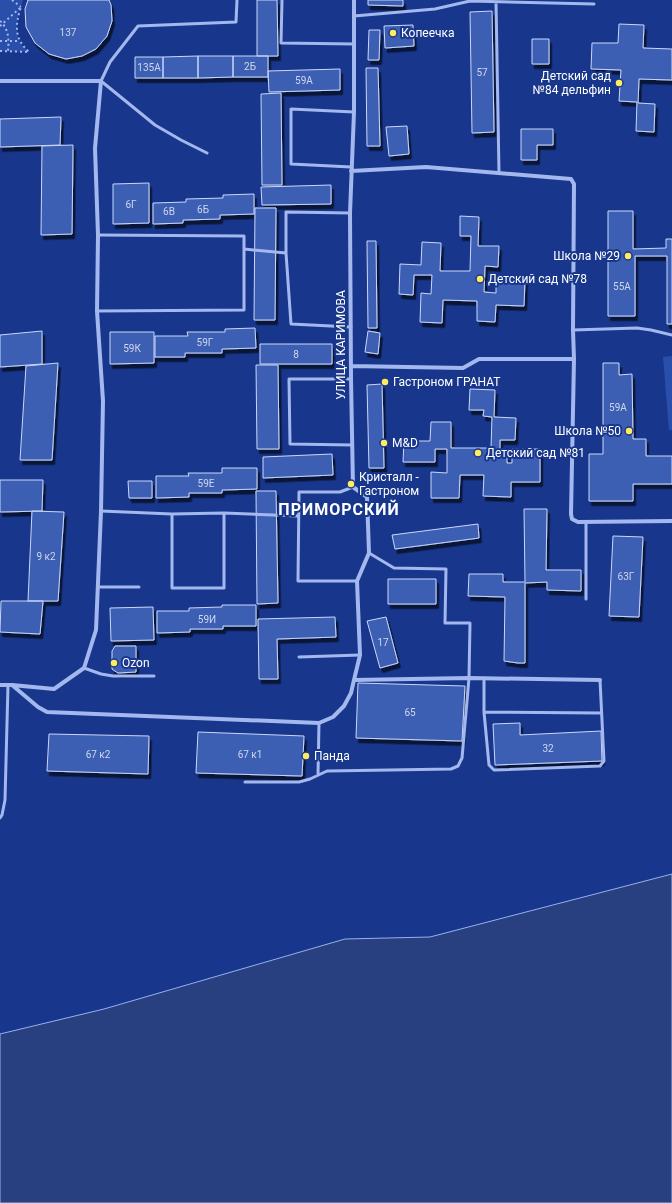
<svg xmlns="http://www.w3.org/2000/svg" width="672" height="1203" font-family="Roboto,sans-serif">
	<defs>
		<filter id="shadow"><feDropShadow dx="2.5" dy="4.5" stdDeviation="0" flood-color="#0009"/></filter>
	</defs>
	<rect width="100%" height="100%" fill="#18378c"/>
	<!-- green -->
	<path fill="#2a4fab" d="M 0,0 L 23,0 C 19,12 14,28 19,40 C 21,45 26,49 29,52 L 0,51 Z
		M 672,356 L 672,430 L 669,430 L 663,357 Z"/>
	<!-- water -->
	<path fill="#284080" stroke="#95b1f1" d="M 672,874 L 672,1203 L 0,1203 L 0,1034 L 104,1009 L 345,939 L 430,937 Z"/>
	<!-- building -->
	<path fill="#3c5eb3" stroke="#c9d7fa" filter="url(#shadow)" d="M 28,0 L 109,0 L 111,5 L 112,21 L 107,36 L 96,49 L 82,56 L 66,59 L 49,54 L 35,43 L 26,27 L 25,9 Z
		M 257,0 L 277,0 L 278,56 L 257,56 Z
		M 368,0 L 403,0 L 403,6 L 368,5 Z
		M 492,11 L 494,132 L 472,133 L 470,12 Z
		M 619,24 L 644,25 L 643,48 L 672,49 L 672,80 L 639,79 L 638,103 L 655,104 L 654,132 L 636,131 L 637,102 L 619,101 L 621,70 L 591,69 L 592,43 L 618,43 Z
		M 413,25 L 414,46 L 385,48 L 384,26 Z
		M 369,30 L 380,30 L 379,60 L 368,60 Z
		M 532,39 L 549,39 L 549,64 L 532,64 Z
		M 198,56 L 198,78 L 163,78 L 163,57 Z
		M 198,56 L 233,56 L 233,77 L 198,78 Z
		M 233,56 L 268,56 L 268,77 L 233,77 Z
		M 135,57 L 163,57 L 163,78 L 135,78 Z
		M 366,68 L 378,68 L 380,146 L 367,146 Z
		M 340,69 L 340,90 L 269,92 L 268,71 Z
		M 281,93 L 282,185 L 262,185 L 261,94 Z
		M 61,117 L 60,145 L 0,147 L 0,119 Z
		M 407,126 L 409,154 L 389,156 L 386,127 Z
		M 521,129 L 553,129 L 553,145 L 537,145 L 537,160 L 521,160 Z
		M 73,145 L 72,234 L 41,235 L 42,146 Z
		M 149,183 L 149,223 L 113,224 L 113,184 Z
		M 331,185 L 331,204 L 262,205 L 261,187 Z
		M 254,194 L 254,214 L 220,215 L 220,219 L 183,220 L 183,223 L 153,224 L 153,203 L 186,202 L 186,199 L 223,198 L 223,195 Z
		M 255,208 L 276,208 L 275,320 L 254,320 Z
		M 608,211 L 633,211 L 633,249 L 666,248 L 666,239 L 672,239 L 672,324 L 667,324 L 667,256 L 635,256 L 635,316 L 608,316 Z
		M 460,216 L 479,217 L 478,246 L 499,246 L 498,267 L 485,266 L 484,292 L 496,293 L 496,279 L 525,280 L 524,306 L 496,305 L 495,322 L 477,321 L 477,301 L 443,300 L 442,323 L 420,322 L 421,293 L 431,294 L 432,275 L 414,275 L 413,295 L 399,294 L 400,264 L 421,265 L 422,242 L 441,243 L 440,271 L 470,271 L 471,236 L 460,236 Z
		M 367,241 L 376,241 L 377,328 L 368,328 Z
		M 255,328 L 256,348 L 222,349 L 222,353 L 185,353 L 185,357 L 155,357 L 155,336 L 188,336 L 187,332 L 225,332 L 225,329 Z
		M 42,331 L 42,364 L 0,367 L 0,335 Z
		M 368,331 L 380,333 L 378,354 L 365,352 Z
		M 110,332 L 154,332 L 154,363 L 110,364 Z
		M 260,344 L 332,344 L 332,364 L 260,364 Z
		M 58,363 L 52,460 L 20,460 L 26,366 Z
		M 603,363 L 619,363 L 619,375 L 632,374 L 633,439 L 646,439 L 646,456 L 672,456 L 672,484 L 633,484 L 633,501 L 589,501 L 589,454 L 603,454 Z
		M 256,365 L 278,365 L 279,449 L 257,449 Z
		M 382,384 L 384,468 L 369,468 L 367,385 Z
		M 470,389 L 495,390 L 494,417 L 516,418 L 515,440 L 500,440 L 500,456 L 507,456 L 507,463 L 512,463 L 512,449 L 540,449 L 540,482 L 511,482 L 511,497 L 483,496 L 484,475 L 460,475 L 459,498 L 431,498 L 431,472 L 447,473 L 447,449 L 435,449 L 435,462 L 403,462 L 404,441 L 430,441 L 431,422 L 451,422 L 451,448 L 491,448 L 492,417 L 483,416 L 484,410 L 469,410 Z
		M 332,454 L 333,475 L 263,478 L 263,457 Z
		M 222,468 L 257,468 L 257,489 L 222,490 L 222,493 L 189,493 L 189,497 L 156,498 L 156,476 L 189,476 L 188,473 L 222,473 Z
		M 0,480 L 43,480 L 42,511 L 0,512 Z
		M 128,481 L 152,481 L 152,498 L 129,498 Z
		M 256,491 L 276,491 L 278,603 L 257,604 Z
		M 524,509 L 547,509 L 546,570 L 581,570 L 581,591 L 547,590 L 547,582 L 525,583 L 525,663 L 518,663 L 504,661 L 505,597 L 468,596 L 469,574 L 503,574 L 503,582 L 525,582 Z
		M 32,511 L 64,512 L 58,601 L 28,601 Z
		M 478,524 L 479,538 L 395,549 L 392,535 Z
		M 613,536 L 643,537 L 639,617 L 609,616 Z
		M 388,579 L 436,579 L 436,604 L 388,604 Z
		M 1,601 L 43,601 L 40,634 L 0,632 Z
		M 222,605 L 256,605 L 256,626 L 223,626 L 223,629 L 190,629 L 190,632 L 157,633 L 157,611 L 189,611 L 189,608 L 222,607 Z
		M 153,607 L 154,640 L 111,641 L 110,608 Z
		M 335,617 L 336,637 L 277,639 L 278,679 L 259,679 L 258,619 Z
		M 386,617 L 398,663 L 380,668 L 367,621 Z
		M 115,646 L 136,646 L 136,672 L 118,673 L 112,669 L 112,651 Z
		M 358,683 L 465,686 L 462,741 L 356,738 Z
		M 520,723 L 520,735 L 601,731 L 602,761 L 495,765 L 493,724 Z
		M 198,732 L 304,736 L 302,776 L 196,773 Z
		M 49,734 L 149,736 L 148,774 L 47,771 Z"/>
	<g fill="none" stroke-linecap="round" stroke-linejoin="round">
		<!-- path -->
		<path stroke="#a3b8ee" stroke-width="2" stroke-dasharray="2 3" stroke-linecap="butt" d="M 12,0 L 21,7
			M 0,21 C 9,29 9,40 8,51
			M 0,26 L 20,8
			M 0,41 L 19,41
			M 0,51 L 29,52 C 14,38 15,26 21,7"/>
		<!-- service -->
		<path stroke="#a3b8ee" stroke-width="3" d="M 282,0 L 281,43 L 354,44
			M 496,2 L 499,173
			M 354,16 L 435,9 L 470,1 L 594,4
			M 207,153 L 181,140 L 155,125 L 101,81 L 110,62 L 138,26 L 236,22 L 237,0
			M 351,167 L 291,164 L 291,109 L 354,112
			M 350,213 L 286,212 L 286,253 L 291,324 L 351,327
			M 244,249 L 286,253
			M 97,311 L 244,310 L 244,236 L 98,235
			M 573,330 L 637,328 L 651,330 L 672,335
			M 351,379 L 289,379 L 290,444 L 352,445
			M 353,487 L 340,492 L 299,492 L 298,581 L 357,581
			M 101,511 L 172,514 L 224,513 L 298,516
			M 172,514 L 172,588 L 224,588 L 224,513
			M 586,522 L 586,599
			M 98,587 L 139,587
			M 299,657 L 360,655
			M 84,668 L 101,674 L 113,676 L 154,676
			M 484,678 L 484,712 L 601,713
			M 484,712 L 489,765 L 494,770 L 600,766 L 604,761 L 600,680
			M 318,775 L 319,723
			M 245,782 L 299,782 L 310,779 L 327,771 L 451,769 L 458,766 L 462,758 L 469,678 L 470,623 L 445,623 L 446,569 L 394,568 L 369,553
			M 0,818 L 2,815 L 5,800 L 8,685"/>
		<!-- minor -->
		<path stroke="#a3b8ee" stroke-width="4" d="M 0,81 L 101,81 L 95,148 L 98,235 L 97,311 L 103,401 L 101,511 L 96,630 L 84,668 L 54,689 L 12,685
			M 351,171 L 426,167 L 571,179 L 574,184 L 573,330 L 574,359 L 571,514 L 572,519 L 578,522 L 672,521
			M 351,366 L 463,368 L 479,359 L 574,359
			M 354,680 L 360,655 L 357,581 L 369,553 L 367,497 L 353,487 L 351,379 L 350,213 L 354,112 L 354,0
			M 0,685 L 12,685 L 38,707 L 47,712 L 319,723 L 333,717 L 344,706 L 351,693 L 354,680 L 469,678 L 600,680"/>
	</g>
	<!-- markers -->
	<g fill="#ffeb60" stroke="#18378c" stroke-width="1.5">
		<circle cx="393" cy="33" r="4"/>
		<circle cx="619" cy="83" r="4"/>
		<circle cx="628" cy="256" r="4"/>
		<circle cx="480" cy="279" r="4"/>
		<circle cx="385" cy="382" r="4"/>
		<circle cx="629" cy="431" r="4"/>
		<circle cx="384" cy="443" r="4"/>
		<circle cx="478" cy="453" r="4"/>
		<circle cx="351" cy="484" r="4"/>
		<circle cx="114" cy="663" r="4"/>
		<circle cx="306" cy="756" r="4"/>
	</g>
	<g text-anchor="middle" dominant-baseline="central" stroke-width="4" stroke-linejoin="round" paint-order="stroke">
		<!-- number labels -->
		<g font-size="10" fill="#ced7ec">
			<text x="68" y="32">137</text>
			<text x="250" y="66">2Б</text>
			<text x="149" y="67">135А</text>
			<text x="482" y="72">57</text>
			<text x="304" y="80">59А</text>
			<text x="131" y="204">6Г</text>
			<text x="203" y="209">6Б</text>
			<text x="169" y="211">6В</text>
			<text x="622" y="286">55А</text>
			<text x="205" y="342">59Г</text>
			<text x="132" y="348">59К</text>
			<text x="296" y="354">8</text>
			<text x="618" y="407">59А</text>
			<text x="206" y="483">59Е</text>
			<text x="46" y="556">9 к2</text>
			<text x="626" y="576">63Г</text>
			<text x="207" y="619">59И</text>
			<text x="383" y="642">17</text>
			<text x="410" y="712">65</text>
			<text x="548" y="748">32</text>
			<text x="98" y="754">67 к2</text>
			<text x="250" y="754">67 к1</text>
		</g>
		<!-- poi labels -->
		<g font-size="12" fill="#fff" stroke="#18378c" text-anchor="start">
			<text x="401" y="33">Копеечка</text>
			<text x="611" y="76" text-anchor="end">Детский сад<tspan x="611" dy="14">№84 дельфин</tspan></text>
			<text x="620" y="256" text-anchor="end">Школа №29</text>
			<text x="488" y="279">Детский сад №78</text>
			<text x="393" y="382">Гастроном ГРАНАТ</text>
			<text x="621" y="431" text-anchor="end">Школа №50</text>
			<text x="392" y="443">M&amp;D</text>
			<text x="486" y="453">Детский сад №81</text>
			<text x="359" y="477">Кристалл -<tspan x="359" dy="14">Гастроном</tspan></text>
			<text x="122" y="663">Ozon</text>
			<text x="314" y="756">Панда</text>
		</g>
		<!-- street labels -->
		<g font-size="12" fill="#fff" stroke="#18378c">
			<text transform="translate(341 345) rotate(-90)">УЛИЦА КАРИМОВА</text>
		</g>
		<!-- district labels -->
		<g font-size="16" font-weight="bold" letter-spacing="1" fill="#fff" stroke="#18378c">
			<text x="339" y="509">ПРИМОРСКИЙ</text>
		</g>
	</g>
</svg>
